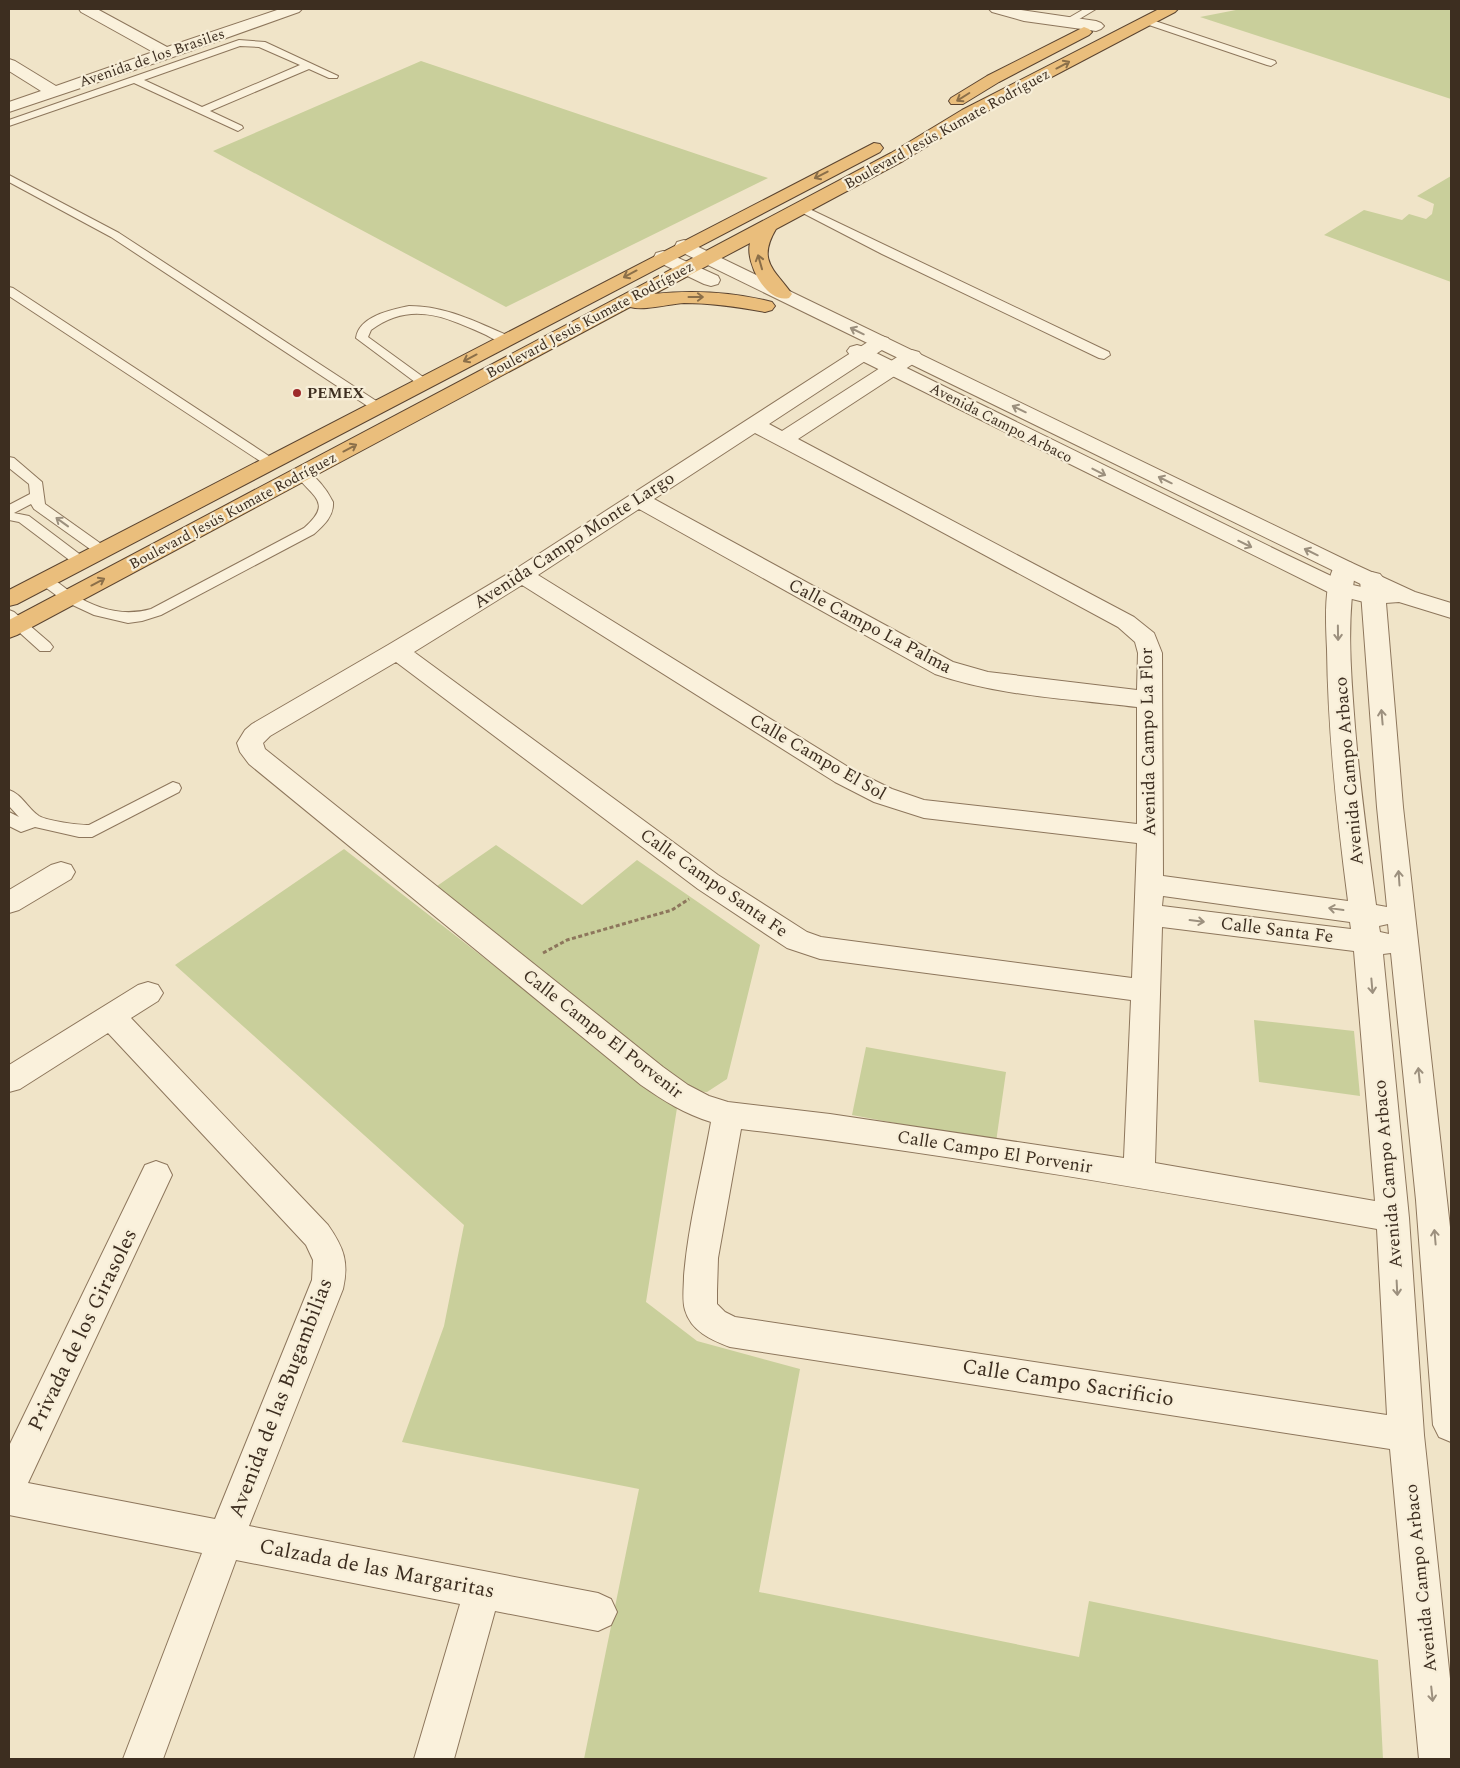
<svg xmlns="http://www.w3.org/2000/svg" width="1460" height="1768" font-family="Spectral,serif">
	<rect width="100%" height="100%" fill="#f0e4c8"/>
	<!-- green -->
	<path fill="#c9cf9b" d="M 1241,9 L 1451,9 L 1451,99 L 1200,17 Z
		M 421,61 L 768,178 L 506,307 L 213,151 Z
		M 1451,176 L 1451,282 L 1324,235 L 1364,210 L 1402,220 L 1409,214 L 1426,219 L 1432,214 L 1434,204 L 1417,196 Z
		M 496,845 L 582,905 L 637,860 L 760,945 L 727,1079 L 707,1092 L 690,1091 L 437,886 Z
		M 344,849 L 677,1108 L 646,1302 L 697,1341 L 800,1369 L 759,1592 L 1079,1657 L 1089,1601 L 1378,1660 L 1383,1759 L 584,1759 L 639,1489 L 402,1442 L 444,1326 L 464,1225 L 175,965 Z
		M 1254,1020 L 1354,1031 L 1360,1096 L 1259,1082 Z
		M 866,1047 L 1006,1072 L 996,1142 L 852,1115 Z"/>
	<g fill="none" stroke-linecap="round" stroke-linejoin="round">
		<!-- service casing -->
		<g stroke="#8d765c" stroke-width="2">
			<path id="service" d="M 1084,9 L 1096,9 L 1071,24 L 1065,24 L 1065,20 Z
				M 1146,18 L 1275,61 L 1276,63 L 1271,66 L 1267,65 L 1143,23 L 1141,21 Z
				M 239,40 L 265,42 L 338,76 L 337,78 L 329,78 L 309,69 L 210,111 L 242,126 L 243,128 L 238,131 L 134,83 L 9,126 L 9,120 ZM 240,46 L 259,47 L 300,65 L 202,107 L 144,80 Z
				M 9,175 L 119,233 L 384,406 L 377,410 L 372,409 L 111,237 L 9,182 Z
				M 801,205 L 1109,352 L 1110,355 L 1104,359 L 1099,358 L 882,254 L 797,210 L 795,208 Z
				M 9,287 L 13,288 L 278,462 L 276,465 L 266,465 L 9,296 Z
				M 409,306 C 446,306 476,322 509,336 L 511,339 L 509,342 C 501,344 492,338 484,334 C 444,316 410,301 371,330 L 368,337 L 430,382 L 429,385 L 419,385 L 356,338 C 359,316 391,310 409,306 Z
				M 9,457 L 14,458 L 42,482 L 45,504 L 107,548 L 109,551 L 107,554 L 97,554 L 34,509 L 31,504 L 14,513 L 29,516 L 86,559 L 88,562 L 86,565 L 76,565 L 19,522 L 9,520 L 9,505 L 30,494 L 29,484 L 9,468 Z
				M 302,470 C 315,473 327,490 333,502 C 334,516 324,525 314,534 L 161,615 L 142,621 L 128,623 L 94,615 L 64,601 L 37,581 L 39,578 C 51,574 63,587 73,594 C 97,609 123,617 151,609 L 304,528 C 334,502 312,497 295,474 Z
				M 9,610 L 14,612 L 50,643 L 53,647 L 50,651 L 40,651 L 9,623 Z
				M 173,782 L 179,784 L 181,788 L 179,792 L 92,837 L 79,837 L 35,827 L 21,832 L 9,826 L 9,812 L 19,817 L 9,806 L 9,790 C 22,794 28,809 39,816 C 48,821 78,825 89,825 Z"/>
		</g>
		<!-- minor casing -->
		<g stroke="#8d765c" stroke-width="2">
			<path id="minor" d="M 79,9 L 97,9 L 167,47 L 280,9 L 302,9 L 299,12 L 173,57 L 9,112 L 9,102 L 41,91 L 9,71 L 9,59 L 15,61 L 56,86 L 153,52 L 81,12 Z
				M 989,9 L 1014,9 L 1096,21 L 1101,23 L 1104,26 L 1101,29 L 1096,31 L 1024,21 L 992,12 Z
				M 881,336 L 888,338 L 891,342 L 888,346 L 769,424 L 782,431 L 905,352 L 912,350 L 919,352 L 922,356 L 919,360 L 798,439 L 1134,617 L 1154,633 L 1162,653 L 1163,876 L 1348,901 C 1337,817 1328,734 1327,649 C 1326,626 1323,583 1336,563 L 1344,561 L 1352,563 L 1356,568 C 1346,620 1351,675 1355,727 C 1360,787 1368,846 1376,905 L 1387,907 L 1377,807 L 1360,579 L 1364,574 L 1372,572 L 1380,574 L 1384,579 L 1403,807 L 1451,1236 L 1451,1442 L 1439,1437 L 1433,1425 L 1416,1200 L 1391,953 L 1383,954 L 1409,1218 L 1424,1435 L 1451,1688 L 1451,1759 L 1419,1759 L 1390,1449 L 730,1347 C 711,1340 691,1331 685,1310 C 682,1300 684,1287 684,1276 C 688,1225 702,1173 711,1122 C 685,1114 664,1101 641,1085 L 249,764 L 240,752 L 237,743 L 245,730 L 252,724 L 388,645 L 514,570 L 874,338 ZM 755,433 L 890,504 L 1118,627 L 1135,642 L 1138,653 L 1137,690 L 988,672 L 953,662 L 654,499 ZM 639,509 L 935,674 C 998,696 1071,699 1137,707 L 1137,824 L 924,800 L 892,789 L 853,770 L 538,575 ZM 522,585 L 835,782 L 874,802 L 924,818 L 1137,843 L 1132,978 L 821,937 L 807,932 L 718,875 L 414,652 ZM 396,662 L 698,889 L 787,948 L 820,959 L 1131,1000 L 1124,1158 L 830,1114 L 728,1102 L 709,1096 L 688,1085 L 663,1067 L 265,749 L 263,743 L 270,736 ZM 1163,896 L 1350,922 L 1351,929 L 1162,906 ZM 1388,924 L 1389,934 L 1380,932 L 1379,926 ZM 1162,927 L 1354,951 L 1375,1201 L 1155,1163 ZM 741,1129 C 954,1155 1166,1192 1377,1229 L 1387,1415 L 735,1317 L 725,1312 L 717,1304 L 717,1291 L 718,1258 Z
				M 61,862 L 71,865 L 75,872 L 71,879 L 19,910 L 9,913 L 9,890 L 51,865 Z
				M 148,982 L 158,985 L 163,993 L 158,1001 L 131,1018 L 328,1225 C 344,1248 349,1262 343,1289 L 249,1526 L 598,1593 L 611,1599 L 617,1612 L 611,1625 L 598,1631 L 495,1611 L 454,1759 L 414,1759 L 460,1604 L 236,1560 L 163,1759 L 123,1759 L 202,1553 L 9,1515 L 9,1446 L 145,1165 L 156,1161 L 167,1165 L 172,1175 L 28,1483 L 215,1519 L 312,1280 L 313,1260 L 306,1245 L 108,1033 L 20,1089 L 9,1092 L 9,1065 L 138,985 Z"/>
		</g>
		<!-- tertiary casing -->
		<g stroke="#8d765c" stroke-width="2">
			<path id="tertiary" d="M 684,240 L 1352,563 L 1415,592 L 1451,603 L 1451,618 L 1399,602 L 1372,604 L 1332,594 L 850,355 L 847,351 L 850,347 L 857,345 L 864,347 L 1287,555 L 1348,584 L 1371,589 L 677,250 L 675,246 L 677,242 Z
				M 663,251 L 718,276 L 720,280 L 718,284 L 711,286 L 704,284 L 656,261 L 654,257 L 656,253 Z"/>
		</g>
		<!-- trunk casing -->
		<g stroke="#5b4430" stroke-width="2">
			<path id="trunk" d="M 1159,9 L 1178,9 L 1175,12 L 974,118 L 903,161 L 776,229 C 757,261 774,269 792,294 L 789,298 C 766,304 745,262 750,243 L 654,294 C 693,290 733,292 772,302 L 775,306 L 772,310 L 765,312 C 738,307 711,303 684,303 C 668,304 645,311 630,307 L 17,635 L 9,638 L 9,620 L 891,153 L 962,110 Z
				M 1084,27 L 1089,29 L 1092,32 L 1089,35 L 999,82 L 963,104 L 951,104 L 949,101 L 951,98 L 987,76 Z
				M 874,143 L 880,144 L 883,148 L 880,152 L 17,604 L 9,606 L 9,590 Z"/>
		</g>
		<!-- path -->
		<path stroke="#8d765c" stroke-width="3" stroke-dasharray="4 2.5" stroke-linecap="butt" d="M 543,953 L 567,940 L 672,910 L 689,899"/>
		<!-- service -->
		<use href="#service" fill="#faf1dc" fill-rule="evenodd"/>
		<!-- minor -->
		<use href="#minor" fill="#faf1dc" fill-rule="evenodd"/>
		<!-- tertiary -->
		<use href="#tertiary" fill="#faf1dc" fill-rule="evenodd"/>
		<!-- trunk -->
		<use href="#trunk" fill="#eabe7c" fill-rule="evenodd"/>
	</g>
	<!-- one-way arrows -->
	<defs><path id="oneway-shaft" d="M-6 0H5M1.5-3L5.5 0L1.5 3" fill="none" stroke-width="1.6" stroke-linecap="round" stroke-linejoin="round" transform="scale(1.25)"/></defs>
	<g stroke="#8b6f49">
		<use href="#oneway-shaft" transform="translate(1063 65) rotate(-28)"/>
		<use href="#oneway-shaft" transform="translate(963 97) rotate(148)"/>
		<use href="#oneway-shaft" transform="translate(821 175) rotate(153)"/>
		<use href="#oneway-shaft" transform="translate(760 262) rotate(-106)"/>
		<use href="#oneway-shaft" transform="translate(630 274) rotate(152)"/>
		<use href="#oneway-shaft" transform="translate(696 297)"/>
		<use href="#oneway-shaft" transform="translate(470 358) rotate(152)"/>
		<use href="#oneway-shaft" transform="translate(350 448) rotate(-28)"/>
		<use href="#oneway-shaft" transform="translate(98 582) rotate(-28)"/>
	</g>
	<g stroke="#9c907e">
		<use href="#oneway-shaft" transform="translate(857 331) rotate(-154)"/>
		<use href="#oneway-shaft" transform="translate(1019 409) rotate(-154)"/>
		<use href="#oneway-shaft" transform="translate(1099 472) rotate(27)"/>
		<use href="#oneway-shaft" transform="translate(1165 480) rotate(-154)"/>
		<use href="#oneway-shaft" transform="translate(62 522) rotate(-144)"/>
		<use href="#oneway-shaft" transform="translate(1245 544) rotate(26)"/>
		<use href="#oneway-shaft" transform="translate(1311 552) rotate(-154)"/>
		<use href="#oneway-shaft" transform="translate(1338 633) rotate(89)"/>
		<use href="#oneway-shaft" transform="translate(1382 717) rotate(-95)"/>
		<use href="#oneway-shaft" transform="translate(1399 878) rotate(-94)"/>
		<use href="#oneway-shaft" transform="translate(1336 909) rotate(-172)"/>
		<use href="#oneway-shaft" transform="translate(1197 921) rotate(7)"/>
		<use href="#oneway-shaft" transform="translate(1372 986) rotate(85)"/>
		<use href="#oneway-shaft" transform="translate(1419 1075) rotate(-96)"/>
		<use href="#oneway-shaft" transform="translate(1435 1237) rotate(-95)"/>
		<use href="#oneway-shaft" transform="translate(1397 1288) rotate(87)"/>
		<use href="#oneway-shaft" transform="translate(1432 1694) rotate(84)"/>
	</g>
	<!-- markers -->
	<circle fill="#9e2a2b" stroke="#f7eed8" stroke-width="2" cx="297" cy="393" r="5"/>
	<g text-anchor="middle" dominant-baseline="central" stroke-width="4.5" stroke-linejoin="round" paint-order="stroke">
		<!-- far-street labels -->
		<g font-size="15" fill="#3d2e20" stroke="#f7eed8">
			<text transform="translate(152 58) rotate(-19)">Avenida de los Brasiles</text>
			<text transform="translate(947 129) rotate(-29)">Boulevard Jesús Kumate Rodríguez</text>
			<text transform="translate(590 320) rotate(-28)">Boulevard Jesús Kumate Rodríguez</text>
			<text transform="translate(1001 423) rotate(27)">Avenida Campo Arbaco</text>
			<text transform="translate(233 511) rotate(-28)">Boulevard Jesús Kumate Rodríguez</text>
		</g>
		<!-- far-poi labels -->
		<g font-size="15" font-weight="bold" fill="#3d2e20" stroke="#f7eed8" text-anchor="start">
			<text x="307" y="393">PEMEX</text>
		</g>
		<!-- street labels -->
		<g font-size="18" fill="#3d2e20" stroke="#f7eed8">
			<text transform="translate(574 540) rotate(-33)">Avenida Campo Monte Largo</text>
			<text transform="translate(870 626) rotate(28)">Calle Campo La Palma</text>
			<text transform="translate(1148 742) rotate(-91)">Avenida Campo La Flor</text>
			<text transform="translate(818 757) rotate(30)">Calle Campo El Sol</text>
			<text transform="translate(1349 771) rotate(-95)">Avenida Campo Arbaco</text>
			<text transform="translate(714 883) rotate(35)">Calle Campo Santa Fe</text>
			<text transform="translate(1277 930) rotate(7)">Calle Santa Fe</text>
			<text transform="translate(603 1034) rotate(38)">Calle Campo El Porvenir</text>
			<text transform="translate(995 1152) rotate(9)">Calle Campo El Porvenir</text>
			<text transform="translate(1388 1174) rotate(-95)">Avenida Campo Arbaco</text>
			<text transform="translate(1421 1578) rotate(-96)">Avenida Campo Arbaco</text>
		</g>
		<!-- near-street labels -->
		<g font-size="21" fill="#3d2e20" stroke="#f7eed8">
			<text transform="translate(83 1330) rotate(-64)">Privada de los Girasoles</text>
			<text transform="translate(1068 1383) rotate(9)">Calle Campo Sacrificio</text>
			<text transform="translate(281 1398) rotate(-69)">Avenida de las Bugambilias</text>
			<text transform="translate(377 1569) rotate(11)">Calzada de las Margaritas</text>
		</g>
	</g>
	<!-- border -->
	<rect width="1460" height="1768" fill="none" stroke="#3d2e20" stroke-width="20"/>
</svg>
